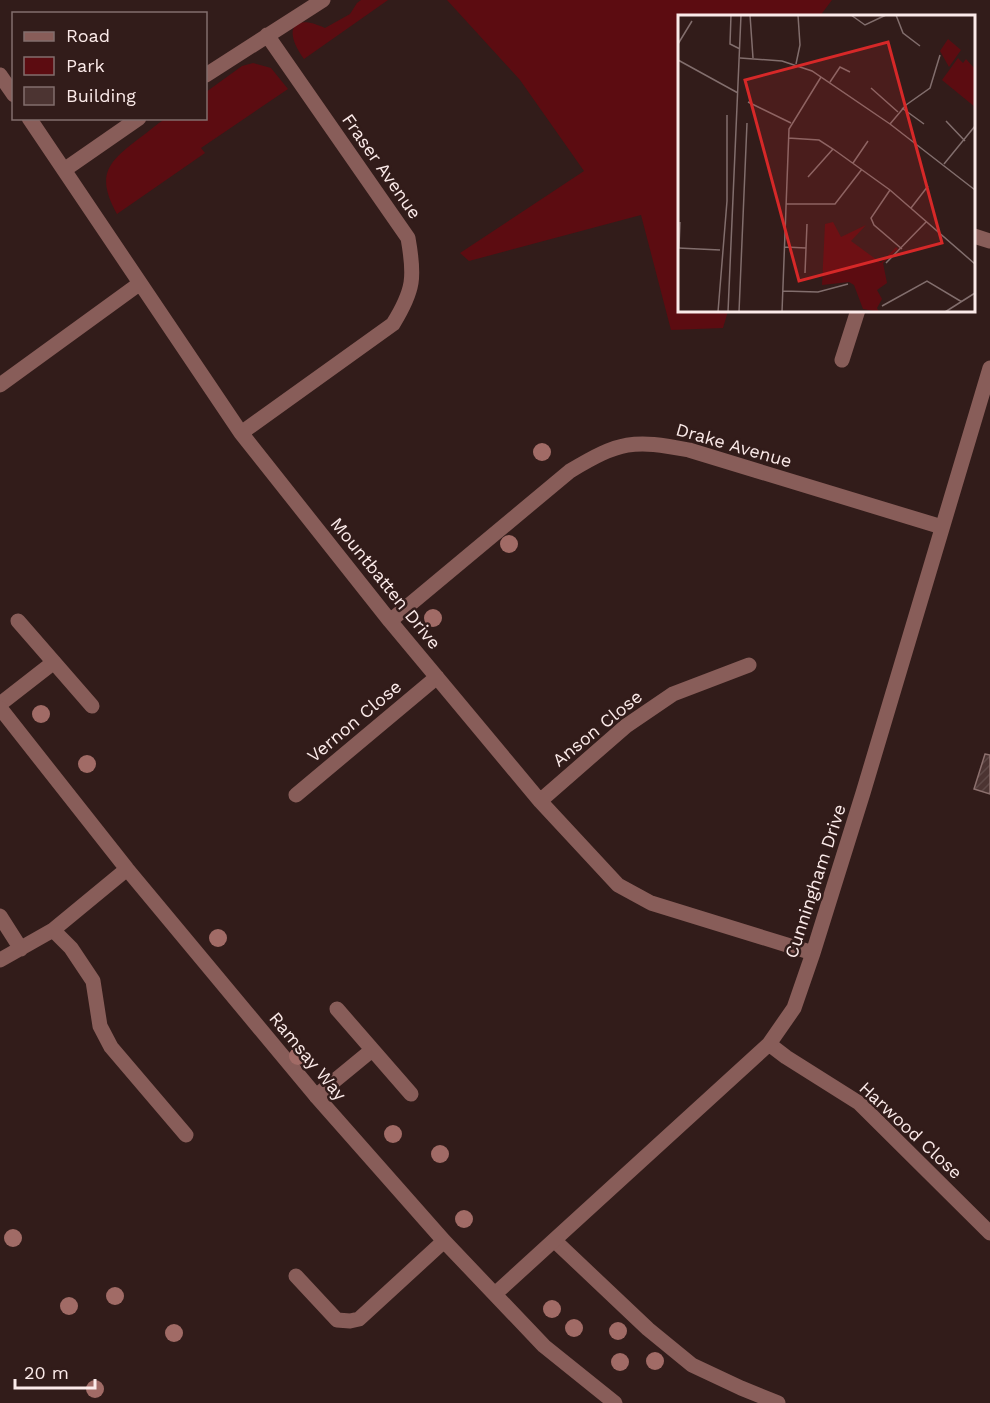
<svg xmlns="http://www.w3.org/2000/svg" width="990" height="1403" font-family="'Work Sans',sans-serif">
	<defs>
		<pattern id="building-hatch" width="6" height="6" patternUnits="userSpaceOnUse" patternTransform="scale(1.5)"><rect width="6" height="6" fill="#4c3432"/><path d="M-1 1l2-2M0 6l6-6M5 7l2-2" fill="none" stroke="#5e4846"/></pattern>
	</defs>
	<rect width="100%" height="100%" fill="#321c1a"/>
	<!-- green -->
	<path fill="#5c0c11" d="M 361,0 L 388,0 L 304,59 C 284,32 290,12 325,28 L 350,14 L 357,3 Z
		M 447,0 L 832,0 L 820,16 L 680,16 L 680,310 L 728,311 L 723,328 L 671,330 L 641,215 L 469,261 L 460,253 L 584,171 L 520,80 Z
		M 253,63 L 271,68 L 288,89 L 201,148 L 205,153 L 117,214 C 95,174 108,162 141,137 C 149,132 159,121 168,118 C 179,116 194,118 206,118 L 206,92 L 242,66 Z"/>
	<!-- building -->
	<path fill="url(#building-hatch)" stroke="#8c706e" stroke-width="1.5" d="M 985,754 L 990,755 L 990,794 L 974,789 Z"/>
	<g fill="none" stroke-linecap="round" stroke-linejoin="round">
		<!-- service -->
		<path stroke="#885d59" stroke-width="15" d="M 18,621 L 92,706
			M 0,704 L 54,662
			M 337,1009 L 411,1094
			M 316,1096 L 372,1050
			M 555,1241 L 648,1329 L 692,1365 L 741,1388 L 778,1403"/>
		<!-- minor -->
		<path stroke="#885d59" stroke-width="15" d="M 0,75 L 14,95
			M 206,75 L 323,0
			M 29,118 L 241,433 L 390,621 L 540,801 L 618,885 L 651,903 L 813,953
			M 64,170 L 139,118
			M 974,236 L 990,241
			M 842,360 L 858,310
			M 0,385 L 139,284
			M 241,433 L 393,324 C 414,290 415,277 408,238 L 267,35
			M 390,621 L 570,471 C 620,441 633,439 689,450 L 942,527
			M 0,708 L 127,869 L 316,1096 L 444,1241 L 544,1346 L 615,1403
			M 296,795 L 437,677
			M 540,801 L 626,726 L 673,694 L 749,665
			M 0,916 L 21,949
			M 53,930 L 71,948 L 93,981 L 100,1026 L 111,1047 L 186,1135
			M 0,960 L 53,930 L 127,869
			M 769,1044 L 786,1057 L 859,1103 L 990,1233
			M 296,1276 L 337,1320 L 350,1321 L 359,1319 L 444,1241
			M 495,1294 L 769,1044 L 794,1008 L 813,953 L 863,793 L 990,368"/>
	</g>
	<!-- trees -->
	<g fill="#a16b66">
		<circle cx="542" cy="452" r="9"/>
		<circle cx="509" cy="544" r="9"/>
		<circle cx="433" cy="618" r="9"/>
		<circle cx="41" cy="714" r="9"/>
		<circle cx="87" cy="764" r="9"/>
		<circle cx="218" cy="938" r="9"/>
		<circle cx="298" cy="1056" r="9"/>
		<circle cx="393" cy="1134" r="9"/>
		<circle cx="440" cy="1154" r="9"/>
		<circle cx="464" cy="1219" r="9"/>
		<circle cx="13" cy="1238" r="9"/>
		<circle cx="115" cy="1296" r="9"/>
		<circle cx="69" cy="1306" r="9"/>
		<circle cx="552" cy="1309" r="9"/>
		<circle cx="574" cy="1328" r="9"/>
		<circle cx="618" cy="1331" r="9"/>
		<circle cx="174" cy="1333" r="9"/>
		<circle cx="655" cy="1361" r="9"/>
		<circle cx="620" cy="1362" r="9"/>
		<circle cx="95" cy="1389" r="9"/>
	</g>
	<g text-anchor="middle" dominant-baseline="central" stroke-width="5" stroke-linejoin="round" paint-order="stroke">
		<!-- street labels -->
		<g font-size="18" fill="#fbeae9" stroke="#321c1a">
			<text transform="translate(382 166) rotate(55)">Fraser Avenue</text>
			<text transform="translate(734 445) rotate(16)">Drake Avenue</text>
			<text transform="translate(386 583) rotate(51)">Mountbatten Drive</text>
			<text transform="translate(354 721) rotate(-40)">Vernon Close</text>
			<text transform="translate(597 728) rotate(-39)">Anson Close</text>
			<text transform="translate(815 881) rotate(-72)">Cunningham Drive</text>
			<text transform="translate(308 1056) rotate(50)">Ramsay Way</text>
			<text transform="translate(911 1130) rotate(43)">Harwood Close</text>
		</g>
	</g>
	<!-- overview -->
	<g transform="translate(678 15)">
		<rect width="297" height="297" fill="#321c1a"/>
		<path d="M 270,24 L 283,35 L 271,52 L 262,36 ZM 280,43 L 285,48 L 288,44 L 297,54 L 297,92 L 264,65 ZM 155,207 L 163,222 L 188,210 L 173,226 L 203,248 L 218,232 L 220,234 L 205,248 L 209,268 L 199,275 L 204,284 L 199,293 L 201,297 L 185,294 L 176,270 L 171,267 L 144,270 L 147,209 Z" fill="#5c0c11"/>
		<path fill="none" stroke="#826e6d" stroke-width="1.5" d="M 53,0 L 52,29 L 62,34M 72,0 L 75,43M 173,0 L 187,10 L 208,0M 218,0 L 225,18 L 242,31M 0,29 L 14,6M 62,43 L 104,46 L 134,56 L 212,109 L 297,175M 0,45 L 60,78M 118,49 L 122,30 L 120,0M 152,67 L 162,52 L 172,57M 193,73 L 220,97M 70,87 L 113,108M 224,93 L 246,109M 268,106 L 287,126M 212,109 L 228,90 L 252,73 L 262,40M 110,123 L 141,125 L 155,134 L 212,175 L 297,249M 175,148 L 190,126M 266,149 L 297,111M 130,162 L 155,134M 212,175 L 193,203 L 196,210 L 224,234M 108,189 L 157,189 L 184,154M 233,193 L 250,171M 107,232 L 128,233M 0,233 L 42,235M 1,233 L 2,207M 208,248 L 248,207M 127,258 L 129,209M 105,276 L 140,277 L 170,269M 204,291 L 249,266 L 284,287M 40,297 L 49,186 L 49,100M 50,297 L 63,0M 61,297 L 69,108M 104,297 L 111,114 L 143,62M 267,297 L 297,278"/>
		<path fill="#d62828" fill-opacity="0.15" stroke="#d62828" stroke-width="3" d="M 210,27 L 264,228 L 121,266 L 67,65 Z"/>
		<rect width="297" height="297" fill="none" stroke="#fbeae9" stroke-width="3"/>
	</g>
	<!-- legend -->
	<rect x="12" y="12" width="195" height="108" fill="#321c1a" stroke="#826e6d" stroke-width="1.5"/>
	<rect x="24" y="32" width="30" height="9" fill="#885d59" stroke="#826e6d" stroke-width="1.5"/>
	<text x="66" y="42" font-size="18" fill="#fbeae9">Road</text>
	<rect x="24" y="57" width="30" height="18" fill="#5c0c11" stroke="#826e6d" stroke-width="1.5"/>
	<text x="66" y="72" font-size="18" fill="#fbeae9">Park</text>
	<rect x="24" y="87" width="30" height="18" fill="#4c3432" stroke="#826e6d" stroke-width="1.5"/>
	<text x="66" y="102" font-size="18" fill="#fbeae9">Building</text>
	<!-- scale -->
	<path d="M15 1379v9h80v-9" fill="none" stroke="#fbeae9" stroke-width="3"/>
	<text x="24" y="1379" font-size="18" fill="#fbeae9" stroke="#321c1a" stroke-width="4.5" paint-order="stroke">20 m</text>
</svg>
